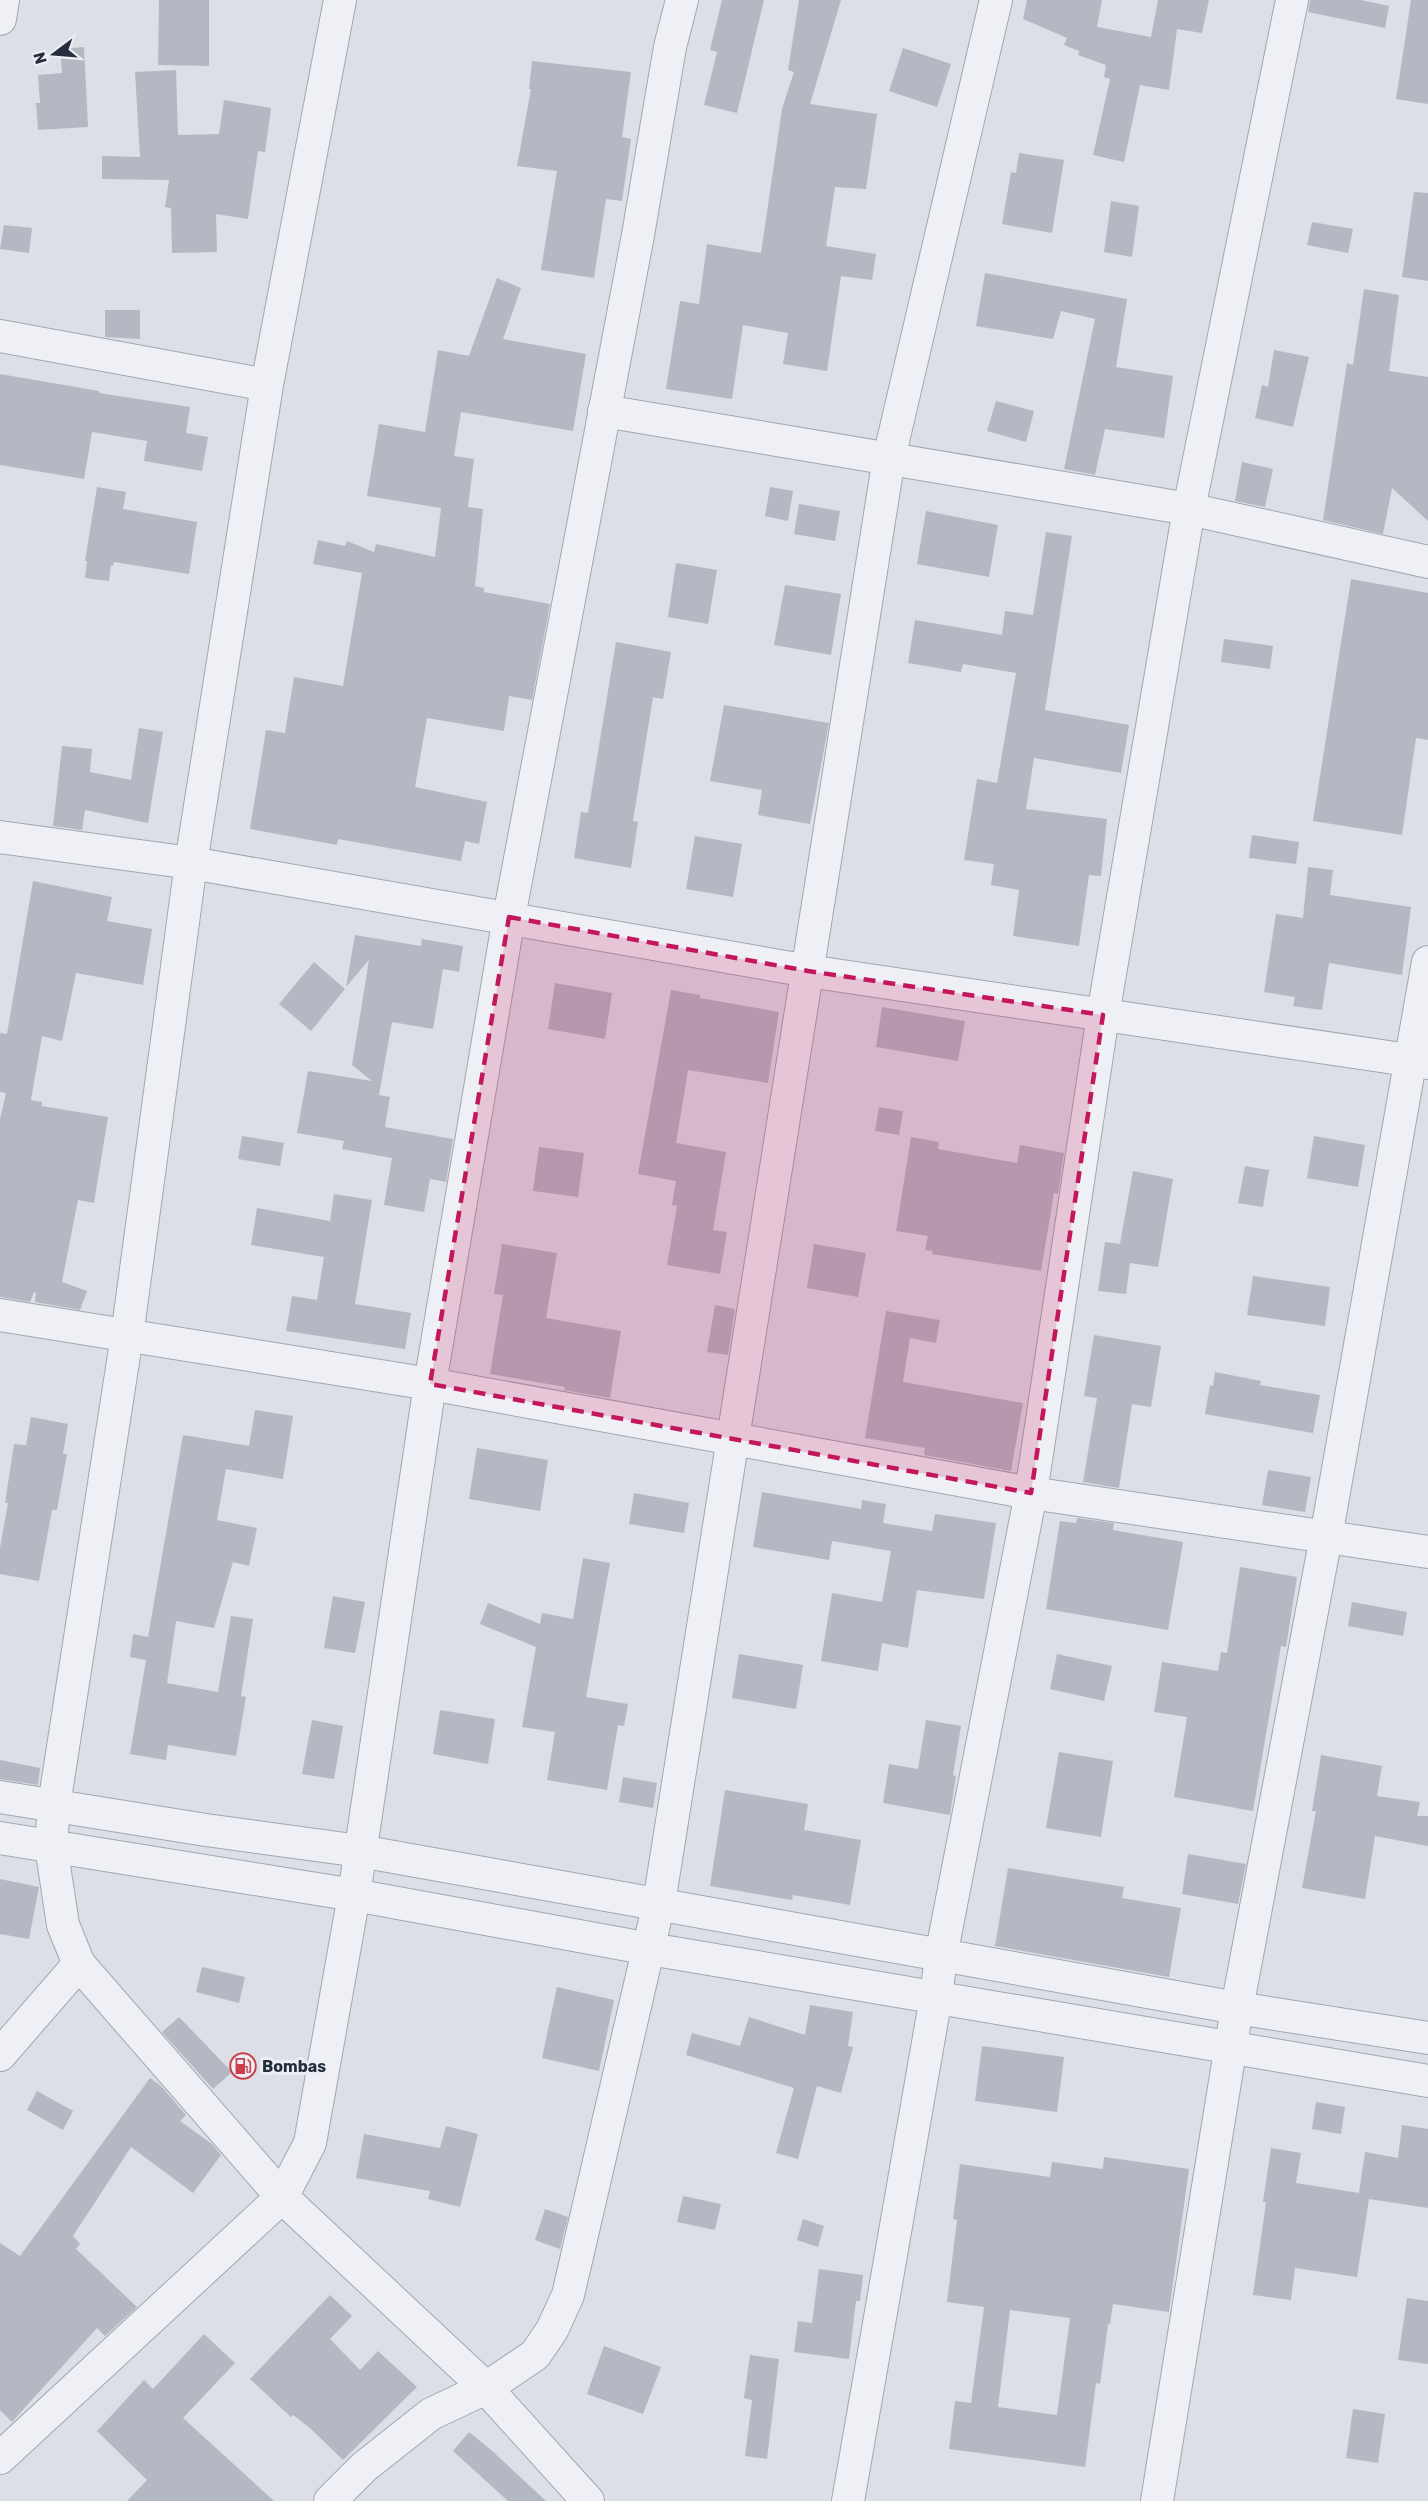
<svg xmlns="http://www.w3.org/2000/svg" width="1428" height="2501" font-family="Rubik,sans-serif">
	<rect width="100%" height="100%" fill="#dcdfe6"/>
	<!-- building -->
	<path fill="#b3b8c3" fill-rule="evenodd" d="M 159,0 L 209,0 L 209,66 L 158,65 Z
		M 722,0 L 764,0 L 737,113 L 704,105 L 717,52 L 710,50 Z
		M 799,0 L 841,0 L 810,104 L 877,114 L 866,189 L 835,187 L 826,246 L 876,254 L 872,280 L 841,276 L 827,371 L 783,364 L 788,333 L 743,325 L 732,399 L 666,389 L 680,301 L 699,304 L 707,244 L 761,253 L 782,109 L 794,72 L 788,70 Z
		M 1027,0 L 1102,0 L 1097,27 L 1151,37 L 1158,0 L 1209,0 L 1202,33 L 1177,29 L 1169,90 L 1140,85 L 1124,162 L 1093,155 L 1110,79 L 1104,77 L 1106,65 L 1078,55 L 1079,51 L 1064,45 L 1067,38 L 1023,19 Z
		M 1310,0 L 1361,0 L 1389,6 L 1385,28 L 1308,12 Z
		M 1411,0 L 1428,0 L 1428,104 L 1396,99 Z
		M 84,47 L 88,127 L 38,130 L 36,103 L 40,103 L 38,75 L 62,73 L 60,49 Z
		M 903,48 L 951,64 L 937,107 L 889,91 Z
		M 532,61 L 631,72 L 622,137 L 631,139 L 622,201 L 606,199 L 594,278 L 541,270 L 557,171 L 517,166 L 531,89 L 529,89 Z
		M 176,70 L 178,135 L 219,134 L 224,100 L 271,108 L 265,152 L 258,151 L 248,219 L 216,214 L 217,252 L 172,253 L 171,208 L 165,207 L 169,180 L 102,179 L 102,156 L 140,157 L 135,72 Z
		M 1019,153 L 1064,160 L 1052,233 L 1002,224 L 1011,172 L 1016,173 Z
		M 1414,192 L 1428,193 L 1428,281 L 1402,277 Z
		M 1111,201 L 1139,206 L 1132,257 L 1104,252 Z
		M 1312,222 L 1353,229 L 1348,253 L 1307,245 Z
		M 4,225 L 32,228 L 29,253 L 0,249 Z
		M 985,273 L 1127,299 L 1116,367 L 1173,376 L 1164,438 L 1105,429 L 1095,475 L 1064,469 L 1095,319 L 1061,311 L 1053,339 L 976,326 Z
		M 497,278 L 521,288 L 503,339 L 586,354 L 573,431 L 461,412 L 454,456 L 474,459 L 468,507 L 483,509 L 475,586 L 484,588 L 484,592 L 550,604 L 532,700 L 509,696 L 504,731 L 427,718 L 415,787 L 487,802 L 479,844 L 465,841 L 461,861 L 338,839 L 337,845 L 250,829 L 266,730 L 285,733 L 294,677 L 343,686 L 362,573 L 313,564 L 318,540 L 345,546 L 347,541 L 374,552 L 376,544 L 435,557 L 441,508 L 367,496 L 379,424 L 425,432 L 438,350 L 469,356 Z
		M 1364,289 L 1399,295 L 1389,371 L 1428,377 L 1428,521 L 1392,488 L 1383,534 L 1323,520 L 1347,363 L 1353,365 Z
		M 105,310 L 140,310 L 140,339 L 105,337 Z
		M 1274,350 L 1309,357 L 1293,427 L 1255,418 L 1262,385 L 1268,387 Z
		M 0,374 L 99,391 L 99,393 L 190,407 L 186,433 L 208,437 L 202,471 L 144,461 L 147,441 L 92,432 L 84,479 L 0,465 Z
		M 996,401 L 1034,411 L 1026,442 L 987,431 Z
		M 1242,462 L 1273,469 L 1265,507 L 1235,501 Z
		M 97,487 L 126,492 L 123,509 L 197,522 L 189,574 L 114,562 L 113,566 L 111,565 L 109,581 L 85,578 L 87,561 L 85,561 Z
		M 770,487 L 793,491 L 788,521 L 765,516 Z
		M 799,504 L 840,511 L 835,541 L 794,534 Z
		M 926,511 L 998,525 L 989,577 L 917,564 Z
		M 1046,532 L 1072,536 L 1045,710 L 1129,725 L 1121,773 L 1034,758 L 1026,809 L 1107,819 L 1101,876 L 1089,875 L 1079,946 L 1013,936 L 1019,890 L 991,885 L 994,864 L 964,860 L 977,779 L 997,783 L 1016,673 L 963,664 L 961,672 L 908,663 L 915,620 L 1002,635 L 1005,611 L 1033,615 Z
		M 676,563 L 717,570 L 708,624 L 668,617 Z
		M 1351,579 L 1428,593 L 1428,740 L 1416,738 L 1402,835 L 1313,821 Z
		M 785,585 L 841,594 L 831,655 L 774,645 Z
		M 1224,639 L 1273,646 L 1270,669 L 1221,662 Z
		M 616,642 L 671,652 L 663,699 L 653,697 L 633,821 L 638,822 L 631,868 L 574,858 L 581,812 L 588,813 Z
		M 724,705 L 829,723 L 810,824 L 758,815 L 762,790 L 710,781 Z
		M 139,728 L 163,732 L 148,823 L 85,810 L 82,830 L 53,826 L 62,746 L 92,749 L 90,772 L 131,780 Z
		M 1252,835 L 1299,842 L 1296,864 L 1249,858 Z
		M 695,836 L 742,844 L 733,897 L 686,889 Z
		M 1308,867 L 1333,870 L 1330,895 L 1411,907 L 1402,975 L 1329,963 L 1322,1010 L 1293,1006 L 1295,997 L 1264,992 L 1276,914 L 1303,918 Z
		M 33,881 L 112,897 L 107,921 L 152,929 L 143,985 L 76,973 L 62,1041 L 42,1036 L 31,1100 L 42,1102 L 42,1106 L 108,1117 L 94,1203 L 78,1200 L 62,1282 L 87,1291 L 80,1310 L 35,1302 L 36,1293 L 34,1292 L 30,1302 L 0,1297 L 0,1119 L 6,1093 L 0,1092 L 0,1033 L 7,1034 Z
		M 355,935 L 421,946 L 422,939 L 463,946 L 459,972 L 443,969 L 433,1029 L 392,1022 L 379,1095 L 390,1097 L 385,1127 L 453,1139 L 446,1182 L 430,1179 L 424,1212 L 384,1205 L 392,1158 L 342,1149 L 344,1141 L 297,1133 L 308,1071 L 372,1081 L 352,1065 L 369,960 L 346,987 Z
		M 314,962 L 345,989 L 311,1031 L 279,1004 Z
		M 555,983 L 612,993 L 605,1039 L 548,1029 Z
		M 671,990 L 700,995 L 700,998 L 779,1012 L 768,1083 L 688,1070 L 676,1143 L 726,1152 L 713,1230 L 727,1232 L 720,1274 L 667,1265 L 677,1206 L 672,1205 L 676,1181 L 638,1174 Z
		M 882,1007 L 965,1021 L 958,1061 L 876,1047 Z
		M 879,1107 L 903,1111 L 899,1135 L 875,1131 Z
		M 242,1136 L 284,1143 L 280,1166 L 238,1159 Z
		M 1314,1136 L 1365,1145 L 1358,1187 L 1307,1178 Z
		M 911,1137 L 939,1142 L 938,1149 L 1017,1163 L 1020,1145 L 1064,1153 L 1058,1194 L 1054,1193 L 1041,1271 L 932,1254 L 933,1251 L 925,1250 L 928,1236 L 896,1231 Z
		M 539,1147 L 584,1153 L 578,1197 L 533,1191 Z
		M 1245,1166 L 1269,1170 L 1263,1207 L 1238,1203 Z
		M 1133,1171 L 1173,1179 L 1158,1267 L 1130,1263 L 1126,1294 L 1098,1291 L 1105,1242 L 1120,1244 Z
		M 334,1194 L 372,1200 L 355,1304 L 411,1313 L 405,1349 L 286,1331 L 292,1296 L 317,1300 L 324,1257 L 251,1245 L 257,1208 L 330,1221 Z
		M 502,1244 L 557,1253 L 546,1318 L 621,1331 L 610,1398 L 564,1390 L 565,1387 L 490,1374 L 503,1295 L 494,1294 Z
		M 814,1244 L 866,1253 L 858,1297 L 807,1288 Z
		M 1253,1276 L 1330,1287 L 1325,1326 L 1247,1315 Z
		M 715,1305 L 735,1309 L 728,1355 L 707,1352 Z
		M 886,1311 L 940,1320 L 936,1343 L 910,1338 L 903,1382 L 1023,1403 L 1011,1471 L 924,1455 L 925,1448 L 865,1438 Z
		M 1094,1335 L 1161,1346 L 1151,1407 L 1132,1404 L 1119,1488 L 1083,1482 L 1097,1398 L 1084,1396 Z
		M 1215,1372 L 1261,1381 L 1260,1385 L 1320,1395 L 1313,1433 L 1205,1414 L 1210,1385 L 1213,1386 Z
		M 255,1410 L 293,1416 L 283,1479 L 226,1469 L 217,1520 L 257,1528 L 249,1566 L 233,1562 L 214,1628 L 176,1621 L 167,1683 L 218,1692 L 231,1616 L 253,1619 L 241,1696 L 246,1697 L 236,1756 L 168,1745 L 166,1760 L 130,1754 L 146,1660 L 130,1657 L 133,1634 L 148,1637 L 183,1435 L 249,1446 Z
		M 31,1417 L 68,1424 L 63,1454 L 67,1454 L 57,1510 L 52,1510 L 39,1581 L 0,1574 L 0,1548 L 8,1503 L 5,1503 L 14,1444 L 26,1445 Z
		M 477,1448 L 548,1460 L 540,1511 L 469,1499 Z
		M 1268,1470 L 1311,1477 L 1305,1512 L 1262,1505 Z
		M 762,1492 L 861,1509 L 862,1500 L 886,1504 L 883,1523 L 932,1531 L 935,1514 L 996,1523 L 984,1599 L 917,1590 L 908,1648 L 882,1643 L 878,1671 L 821,1661 L 832,1593 L 882,1602 L 891,1551 L 832,1541 L 829,1560 L 753,1547 Z
		M 634,1493 L 689,1503 L 684,1533 L 629,1524 Z
		M 1077,1518 L 1114,1523 L 1113,1530 L 1183,1542 L 1168,1630 L 1046,1609 L 1060,1521 L 1076,1523 Z
		M 583,1558 L 610,1563 L 586,1697 L 628,1704 L 624,1726 L 618,1725 L 607,1790 L 547,1780 L 555,1732 L 522,1727 L 536,1647 L 480,1624 L 488,1603 L 540,1624 L 542,1613 L 573,1619 Z
		M 1240,1567 L 1297,1577 L 1286,1647 L 1281,1646 L 1253,1811 L 1174,1797 L 1187,1717 L 1154,1712 L 1162,1662 L 1218,1671 L 1221,1652 L 1227,1653 Z
		M 333,1596 L 365,1602 L 355,1653 L 324,1648 Z
		M 1352,1602 L 1407,1612 L 1403,1636 L 1348,1626 Z
		M 739,1654 L 803,1665 L 796,1709 L 732,1698 Z
		M 1057,1654 L 1112,1666 L 1104,1701 L 1050,1689 Z
		M 440,1710 L 495,1719 L 488,1764 L 433,1754 Z
		M 312,1720 L 343,1726 L 334,1779 L 302,1774 Z
		M 926,1720 L 961,1726 L 953,1775 L 956,1776 L 950,1815 L 883,1803 L 889,1764 L 918,1769 Z
		M 1059,1752 L 1113,1761 L 1101,1837 L 1046,1828 Z
		M 1321,1755 L 1382,1766 L 1377,1796 L 1420,1802 L 1417,1816 L 1428,1816 L 1428,1846 L 1375,1836 L 1365,1899 L 1302,1888 L 1316,1811 L 1312,1811 Z
		M 0,1760 L 40,1768 L 38,1785 L 0,1779 Z
		M 623,1777 L 657,1783 L 653,1808 L 619,1802 Z
		M 725,1790 L 808,1804 L 804,1830 L 861,1840 L 850,1905 L 793,1895 L 792,1900 L 710,1886 Z
		M 1188,1854 L 1246,1864 L 1238,1904 L 1182,1894 Z
		M 1008,1868 L 1124,1887 L 1122,1898 L 1181,1908 L 1169,1977 L 995,1946 Z
		M 0,1879 L 39,1887 L 29,1939 L 0,1934 Z
		M 202,1967 L 245,1977 L 239,2003 L 196,1992 Z
		M 557,1987 L 614,2000 L 599,2071 L 542,2058 Z
		M 810,2005 L 853,2012 L 848,2046 L 853,2047 L 841,2093 L 817,2086 L 798,2159 L 776,2153 L 794,2088 L 686,2055 L 692,2033 L 740,2046 L 749,2017 L 805,2035 Z
		M 179,2017 L 232,2072 L 213,2089 L 162,2032 Z
		M 982,2046 L 1064,2057 L 1057,2112 L 975,2101 Z
		M 150,2078 L 161,2086 L 186,2115 L 180,2121 L 212,2144 L 221,2155 L 193,2193 L 131,2147 L 73,2236 L 80,2244 L 76,2249 L 137,2307 L 105,2336 L 97,2328 L 12,2422 L 0,2410 L 0,2243 L 20,2256 Z
		M 37,2091 L 73,2111 L 63,2130 L 27,2110 Z
		M 1316,2102 L 1345,2107 L 1341,2134 L 1312,2129 Z
		M 1402,2125 L 1428,2129 L 1428,2208 L 1369,2199 L 1357,2277 L 1295,2268 L 1291,2300 L 1253,2295 L 1266,2202 L 1263,2202 L 1271,2148 L 1301,2153 L 1296,2183 L 1359,2193 L 1365,2152 L 1398,2158 Z
		M 446,2126 L 478,2134 L 460,2207 L 428,2199 L 430,2191 L 356,2178 L 364,2134 L 440,2148 Z
		M 1104,2157 L 1189,2169 L 1169,2312 L 1113,2304 L 1110,2324 L 1108,2324 L 1100,2384 L 1096,2383 L 1085,2467 L 949,2449 L 955,2401 L 971,2403 L 984,2307 L 947,2302 L 957,2220 L 953,2219 L 960,2164 L 1050,2177 L 1052,2162 L 1103,2169 ZM 1010,2310 L 1070,2318 L 1057,2415 L 998,2407 Z
		M 683,2196 L 721,2204 L 715,2230 L 677,2222 Z
		M 545,2209 L 568,2217 L 560,2249 L 535,2240 Z
		M 803,2219 L 824,2226 L 818,2247 L 797,2240 Z
		M 819,2269 L 863,2275 L 860,2301 L 856,2301 L 849,2359 L 794,2352 L 798,2321 L 812,2323 Z
		M 330,2295 L 352,2316 L 330,2339 L 360,2370 L 378,2351 L 417,2387 L 343,2460 L 310,2428 L 293,2415 L 291,2417 L 250,2379 Z
		M 1407,2298 L 1428,2301 L 1428,2364 L 1398,2360 Z
		M 204,2334 L 235,2363 L 183,2418 L 274,2501 L 127,2501 L 147,2480 L 97,2431 L 144,2380 L 153,2389 Z
		M 604,2346 L 661,2367 L 643,2414 L 587,2394 Z
		M 750,2355 L 779,2359 L 767,2459 L 745,2456 L 752,2400 L 744,2398 Z
		M 1353,2409 L 1385,2414 L 1378,2463 L 1346,2458 Z
		M 469,2432 L 491,2450 L 546,2501 L 508,2501 L 453,2451 Z"/>
	<g fill="none" stroke-linecap="round" stroke-linejoin="round">
		<!-- minor casing -->
		<g stroke="#a2a6b0" stroke-width="34">
			<path id="minor" d="M 340,0 L 267,385 L 191,863 L 127,1336 L 54,1805 L 51,1846 L 63,1925 L 79,1964 L 282,2197 L 486,2388 L 588,2501
				M 0,19 L 3,0
				M 0,336 L 267,385
				M 604,411 L 1189,509 L 1428,562
				M 0,837 L 191,863 L 808,971 L 1428,1063
				M 0,1315 L 430,1384 L 1031,1493 L 1428,1552
				M 0,1797 L 206,1830 L 360,1851 L 1237,2008 L 1428,2038
				M 0,1838 L 354,1895 L 650,1949 L 1428,2081
				M 0,2055 L 79,1964
				M 0,2458 L 282,2197 L 310,2143 L 354,1895 L 430,1384 L 509,917 L 638,235 L 670,47 L 682,0
				M 330,2501 L 364,2467 L 431,2414 L 486,2388 L 535,2355 L 552,2330 L 568,2295 L 659,1903 L 889,458 L 996,0
				M 848,2501 L 936,1997 L 941,1956 L 1031,1493 L 1103,1015 L 1189,509 L 1292,0
				M 1157,2501 L 1237,2008 L 1326,1537 L 1428,962"/>
		</g>
		<!-- minor -->
		<use href="#minor" stroke="#eff0f5" stroke-width="32"/>
	</g>
	<!-- marked area -->
	<path fill="#c2185b" fill-opacity="0.2" stroke="#c2185b" stroke-width="4.5" stroke-dasharray="12 8" stroke-linejoin="round" d="M 509,917 L 808,971 L 1103,1015 L 1031,1493 L 430,1384 Z"/>
	<!-- icons -->
	<defs>
		<g id="fuel-ring" transform="scale(1.35)"><circle r="9.5" fill="#ebeef4" stroke="#cd3f4b" stroke-width="1.5"/><path d="M-5.5-6h7V0h2V4h1.3V-2.5L3-4.5l.8-.8L6-3V5H2.5V1h-1V6h-7ZM-4.2-4.7v3.2H.2V-4.7Z" fill="#cd3f4b"/></g>
	</defs>
	<g fill-rule="evenodd">
		<use href="#fuel-ring" x="243" y="2066"/>
	</g>
	<g text-anchor="middle" dominant-baseline="central" stroke-width="6" stroke-linejoin="round" paint-order="stroke">
		<!-- poi labels -->
		<g font-size="16" font-weight="bold" fill="#262d3c" stroke="#ebeef4" text-anchor="start">
			<text x="262" y="2066">Bombas</text>
		</g>
	</g>
	<!-- north arrow -->
	<g transform="translate(54 54) rotate(254)" stroke="#ebeef4" stroke-width="4.5" paint-order="stroke">
	<path d="M0-4.5L10 22L0 15L-10 22Z" fill="#262d3c"/>
	<text y="-9" font-size="16" font-weight="bold" text-anchor="middle" fill="#262d3c">N</text>
	</g>
</svg>
